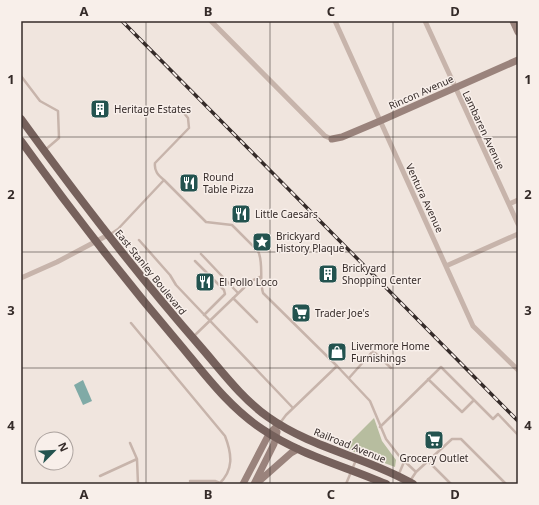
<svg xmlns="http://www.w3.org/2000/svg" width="539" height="505" font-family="'Noto Sans',sans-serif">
	<rect width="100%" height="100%" fill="#f0e5de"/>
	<!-- green -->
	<path fill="#b7bd9f" d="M 374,418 L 382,441 L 396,460 L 395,467 L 344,448 Z"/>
	<!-- water -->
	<path fill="#80aaa6" d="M 83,380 L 92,401 L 83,405 L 74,385 Z"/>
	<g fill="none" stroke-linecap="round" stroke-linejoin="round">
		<!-- lane -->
		<path stroke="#c7b4ab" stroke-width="2.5" d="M 21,76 L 40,101 L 58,111 L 59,138 L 45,150
			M 164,180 C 158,175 154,171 155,163 L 189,128 L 188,118 L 183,112
			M 109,235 L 118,229 L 164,180 L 206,222 L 232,225 L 258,251 C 264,263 259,280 263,293 L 337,366 L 286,415 L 280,423
			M 139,240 L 170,275 L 176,285 L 293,408
			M 201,254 L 238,293
			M 195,261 L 224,290 L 225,294 L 204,315
			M 233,298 L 257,322
			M 131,323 L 225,436 C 232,454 234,470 219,484
			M 194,336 L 251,281 L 260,277
			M 337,366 L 370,401 L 386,439 L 400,457 L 416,472
			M 349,378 L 373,351 L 391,368
			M 428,379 L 462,412 L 474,400
			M 380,427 L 441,367 L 493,419 L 498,414 L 518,435
			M 130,443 L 137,459 L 138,484
			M 428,461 L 452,439 L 461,439 L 506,484
			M 100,476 L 137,459
			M 398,476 L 404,462
			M 190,481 L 215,481 L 220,483
			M 410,481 L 416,472 L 428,461 L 451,484
			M 346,484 L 356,460"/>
		<!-- street -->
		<path stroke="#c7b4ab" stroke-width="5" d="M 211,21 L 325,136 L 332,139
			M 335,21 L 473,326 L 518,370
			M 425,21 L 518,224
			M 509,204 L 518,200
			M 446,266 L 518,234
			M 21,278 L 57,262 L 108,235"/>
		<!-- secondary -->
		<path stroke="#9a837c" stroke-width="7" d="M 513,21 L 518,32
			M 332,139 L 342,137 L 380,121 L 518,60
			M 243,484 L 269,434 L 279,424
			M 254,484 L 274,444 L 277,432
			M 256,484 L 291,453 L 298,449"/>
		<!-- primary -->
		<path stroke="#76615c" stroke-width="8" d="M 21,119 C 77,196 136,273 199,345 C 221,370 241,398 268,417 C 313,449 367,457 413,484
			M 21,141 C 72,212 125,280 182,347 C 206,376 230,408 262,429 C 300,455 345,466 386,484"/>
		<!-- rail casing -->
		<g stroke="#352b29" stroke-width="3.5">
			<path id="rail" d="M 122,21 L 518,421"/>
		</g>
		<!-- rail -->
		<use href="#rail" stroke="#f8efea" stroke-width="2" stroke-dasharray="6" stroke-linecap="butt"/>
	</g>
	<!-- grid -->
	<path fill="none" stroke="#352b29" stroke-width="1" stroke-opacity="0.55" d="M 146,21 L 146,484M 270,21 L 270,484M 393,21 L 393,484M 21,137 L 518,137M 21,252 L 518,252M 21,368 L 518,368"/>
	<!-- icons -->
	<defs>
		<g id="building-square" transform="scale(1)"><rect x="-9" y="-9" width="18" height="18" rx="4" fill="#23534f" stroke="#f8efea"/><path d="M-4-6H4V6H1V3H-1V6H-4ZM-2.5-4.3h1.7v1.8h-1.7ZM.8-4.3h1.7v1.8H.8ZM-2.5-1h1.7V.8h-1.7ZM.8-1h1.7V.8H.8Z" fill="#fff"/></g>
		<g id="restaurant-square" transform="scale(1)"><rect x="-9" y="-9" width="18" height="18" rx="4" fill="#23534f" stroke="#f8efea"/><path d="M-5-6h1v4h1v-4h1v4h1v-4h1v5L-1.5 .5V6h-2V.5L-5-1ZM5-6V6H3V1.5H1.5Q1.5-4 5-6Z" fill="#fff"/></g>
		<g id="sight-square" transform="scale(1)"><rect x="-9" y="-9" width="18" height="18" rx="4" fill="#23534f" stroke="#f8efea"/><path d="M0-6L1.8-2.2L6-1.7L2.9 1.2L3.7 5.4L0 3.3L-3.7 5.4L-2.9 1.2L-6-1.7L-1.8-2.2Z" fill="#fff"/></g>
		<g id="supermarket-square" transform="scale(1)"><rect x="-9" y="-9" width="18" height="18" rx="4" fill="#23534f" stroke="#f8efea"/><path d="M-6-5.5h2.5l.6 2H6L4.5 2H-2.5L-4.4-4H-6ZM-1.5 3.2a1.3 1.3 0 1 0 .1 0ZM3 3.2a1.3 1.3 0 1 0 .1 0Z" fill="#fff"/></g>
		<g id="shop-square" transform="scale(1)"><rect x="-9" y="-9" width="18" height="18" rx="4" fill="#23534f" stroke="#f8efea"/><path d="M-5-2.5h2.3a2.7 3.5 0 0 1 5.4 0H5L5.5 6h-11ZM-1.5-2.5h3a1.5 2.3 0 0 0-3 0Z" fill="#fff"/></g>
	</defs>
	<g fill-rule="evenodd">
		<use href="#building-square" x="100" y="109"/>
		<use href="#restaurant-square" x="189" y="183"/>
		<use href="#restaurant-square" x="241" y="214"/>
		<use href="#sight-square" x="262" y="242"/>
		<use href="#building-square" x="328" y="274"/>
		<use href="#restaurant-square" x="205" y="282"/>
		<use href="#supermarket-square" x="301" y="313"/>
		<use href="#shop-square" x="337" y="352"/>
		<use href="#supermarket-square" x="434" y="440"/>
	</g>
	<g text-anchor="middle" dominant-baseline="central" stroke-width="3" stroke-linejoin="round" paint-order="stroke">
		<!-- street labels -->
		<g font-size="10" fill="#352b29" stroke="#f8efea">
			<text transform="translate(421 92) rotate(-24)">Rincon Avenue</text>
			<text transform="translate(484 130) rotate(65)">Lambaren Avenue</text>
			<text transform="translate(425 198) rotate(65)">Ventura Avenue</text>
			<text transform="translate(151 272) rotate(51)">East Stanley Boulevard</text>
			<text transform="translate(350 445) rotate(22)">Railroad Avenue</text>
		</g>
		<!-- poi labels -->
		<g font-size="10" fill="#352b29" stroke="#f8efea" text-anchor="start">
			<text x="114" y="109">Heritage Estates</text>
			<text x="203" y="177">Round<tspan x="203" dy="12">Table Pizza</tspan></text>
			<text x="255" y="214">Little Caesars</text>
			<text x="276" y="236">Brickyard<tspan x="276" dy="12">History Plaque</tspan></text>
			<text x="342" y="268">Brickyard<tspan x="342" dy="12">Shopping Center</tspan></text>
			<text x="219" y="282">El Pollo Loco</text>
			<text x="315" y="313">Trader Joe's</text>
			<text x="351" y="346">Livermore Home<tspan x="351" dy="12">Furnishings</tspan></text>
			<text x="434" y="458" text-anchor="middle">Grocery Outlet</text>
		</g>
	</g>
	<!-- border -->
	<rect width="539" height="505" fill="none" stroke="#f8efea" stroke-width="44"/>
	<!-- north arrow -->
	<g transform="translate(54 451) rotate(66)"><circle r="19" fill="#f8efea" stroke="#aaa19d"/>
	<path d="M0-3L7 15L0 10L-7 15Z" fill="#23534f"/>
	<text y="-6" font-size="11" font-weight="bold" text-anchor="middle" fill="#352b29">N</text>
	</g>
	<rect x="22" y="22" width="495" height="461" fill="none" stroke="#352b29" stroke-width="1.5"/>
	<g font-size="13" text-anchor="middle" font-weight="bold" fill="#352b29">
		<text x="84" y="16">A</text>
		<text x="208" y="16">B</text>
		<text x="331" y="16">C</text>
		<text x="455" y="16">D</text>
		<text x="11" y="84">1</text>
		<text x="528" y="84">1</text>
		<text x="11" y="199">2</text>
		<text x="528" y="199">2</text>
		<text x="11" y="315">3</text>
		<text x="528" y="315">3</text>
		<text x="11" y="430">4</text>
		<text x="528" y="430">4</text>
		<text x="84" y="499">A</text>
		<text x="208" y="499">B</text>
		<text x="331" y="499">C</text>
		<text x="455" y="499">D</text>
	</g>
</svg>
